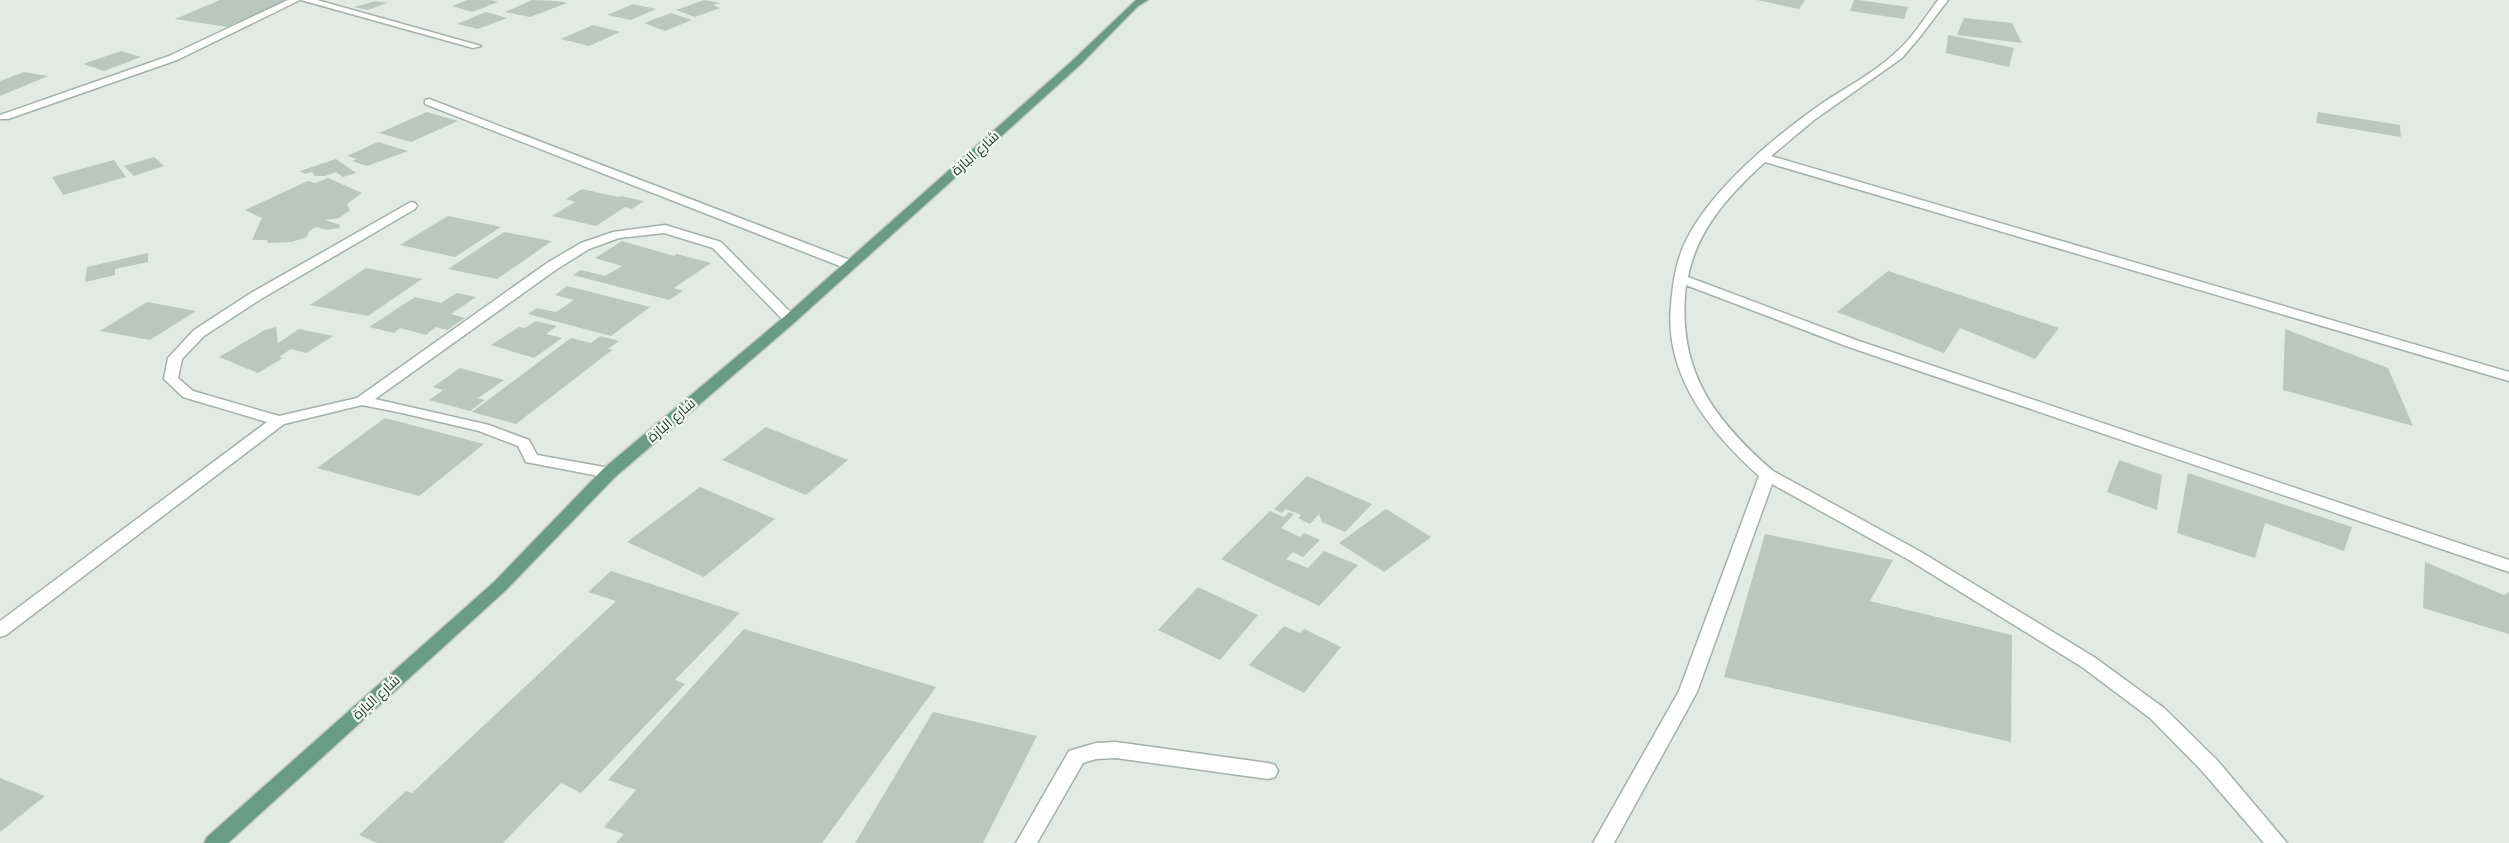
<svg xmlns="http://www.w3.org/2000/svg" width="2509" height="843" font-family="'IBM Plex Sans',Cairo,sans-serif">
	<rect width="100%" height="100%" fill="#e1eae5"/>
	<!-- building -->
	<path fill="#b9c7c0" d="M 220,0 L 289,0 L 228,27 L 175,19 Z
		M 467,0 L 491,0 L 498,2 L 472,12 L 452,6 Z
		M 532,0 L 559,1 L 567,3 L 530,17 L 505,12 Z
		M 704,0 L 720,3 L 713,5 L 720,8 L 695,17 L 676,10 Z
		M 1757,0 L 1805,0 L 1799,9 Z
		M 1854,0 L 1858,0 L 1908,7 L 1904,19 L 1850,11 Z
		M 376,1 L 387,3 L 368,10 L 354,7 Z
		M 633,4 L 656,9 L 631,20 L 607,15 Z
		M 486,12 L 507,18 L 478,29 L 457,24 Z
		M 671,13 L 692,20 L 665,31 L 644,23 Z
		M 1964,18 L 2012,23 L 2022,43 L 1957,35 Z
		M 593,25 L 620,32 L 589,46 L 561,39 Z
		M 1948,35 L 2014,48 L 2009,67 L 1946,53 Z
		M 121,51 L 141,57 L 104,71 L 83,64 Z
		M 24,72 L 48,76 L 0,96 L 0,81 Z
		M 427,112 L 458,121 L 411,142 L 379,133 Z
		M 2318,112 L 2400,125 L 2401,137 L 2316,123 Z
		M 378,142 L 408,151 L 367,166 L 352,161 L 357,159 L 347,156 Z
		M 154,157 L 164,166 L 134,176 L 124,166 Z
		M 336,159 L 356,173 L 343,177 L 336,172 L 325,176 L 315,176 L 312,172 L 305,174 L 300,171 Z
		M 114,160 L 126,177 L 63,195 L 52,177 Z
		M 328,178 L 362,193 L 347,204 L 350,210 L 339,218 L 325,220 L 340,225 L 339,228 L 327,230 L 316,227 L 309,231 L 307,237 L 292,242 L 268,243 L 267,240 L 252,240 L 262,218 L 245,210 L 308,181 L 315,183 Z
		M 582,189 L 618,197 L 621,196 L 644,201 L 632,209 L 625,207 L 596,226 L 552,216 L 575,202 L 566,199 Z
		M 448,216 L 501,227 L 455,257 L 400,245 Z
		M 504,232 L 552,241 L 497,279 L 448,269 Z
		M 622,241 L 674,256 L 677,254 L 711,263 L 674,288 L 683,291 L 669,300 L 573,275 L 581,270 L 605,276 L 622,266 L 595,258 Z
		M 148,253 L 148,262 L 115,269 L 115,275 L 85,282 L 87,267 Z
		M 366,268 L 422,279 L 368,316 L 310,305 Z
		M 1888,271 L 2059,328 L 2035,359 L 1960,328 L 1944,353 L 1837,312 Z
		M 567,286 L 650,307 L 611,336 L 528,314 L 537,308 L 556,312 L 574,300 L 555,295 Z
		M 457,293 L 476,297 L 451,314 L 465,318 L 447,330 L 436,327 L 426,335 L 400,328 L 394,333 L 369,327 L 415,297 L 441,303 Z
		M 147,302 L 196,311 L 150,340 L 100,331 Z
		M 536,321 L 557,326 L 546,334 L 562,338 L 534,358 L 491,345 L 519,327 L 525,328 Z
		M 276,327 L 278,343 L 299,329 L 333,336 L 306,353 L 291,349 L 279,357 L 283,358 L 258,373 L 219,357 L 265,330 Z
		M 2285,329 L 2388,368 L 2413,426 L 2283,390 Z
		M 600,336 L 619,341 L 608,349 L 612,350 L 516,424 L 472,412 L 571,338 L 591,343 Z
		M 460,368 L 504,380 L 478,398 L 485,400 L 470,411 L 429,400 L 443,390 L 433,387 Z
		M 385,418 L 484,444 L 419,496 L 317,468 Z
		M 766,427 L 848,460 L 806,495 L 722,460 Z
		M 2119,460 L 2162,475 L 2157,510 L 2107,492 Z
		M 2188,473 L 2352,527 L 2344,551 L 2265,523 L 2255,558 L 2177,533 Z
		M 1307,476 L 1372,504 L 1345,532 L 1322,522 L 1319,514 L 1310,524 L 1298,518 L 1301,515 L 1286,509 L 1282,513 L 1274,509 Z
		M 700,487 L 775,519 L 704,577 L 627,542 Z
		M 1386,509 L 1431,537 L 1384,572 L 1339,543 Z
		M 1270,511 L 1284,517 L 1289,512 L 1294,514 L 1281,528 L 1300,537 L 1304,533 L 1320,540 L 1303,557 L 1293,552 L 1286,559 L 1308,568 L 1324,551 L 1358,565 L 1319,606 L 1221,559 Z
		M 1765,534 L 1893,560 L 1870,601 L 2012,635 L 2011,742 L 1724,677 Z
		M 2425,562 L 2504,595 L 2509,592 L 2509,634 L 2423,608 Z
		M 611,571 L 740,613 L 675,680 L 685,684 L 581,793 L 561,783 L 503,843 L 377,843 L 359,835 L 406,791 L 412,793 L 616,601 L 588,592 Z
		M 1198,587 L 1258,615 L 1220,660 L 1158,630 Z
		M 1284,626 L 1300,633 L 1304,629 L 1341,647 L 1304,693 L 1249,665 Z
		M 744,629 L 936,687 L 822,843 L 616,843 L 624,834 L 604,827 L 636,790 L 608,780 Z
		M 933,712 L 1037,736 L 983,843 L 855,843 Z
		M 0,778 L 45,796 L 0,832 Z"/>
	<g fill="none" stroke-linecap="round" stroke-linejoin="round">
		<!-- minor casing -->
		<g stroke="#a4b1ab" stroke-width="3">
			<path id="minor" d="M 288,0 L 300,0 L 177,60 L 8,119 L 0,119 L 0,115 L 169,56 Z
				M 301,0 L 317,0 L 481,46 L 473,48 Z
				M 1938,0 L 1948,0 L 1919,38 L 1902,58 L 1814,120 L 1771,156 L 2509,372 L 2509,381 L 1765,162 C 1730,194 1697,229 1688,277 L 1856,340 L 2509,560 L 2509,572 L 1846,346 L 1686,285 C 1676,369 1713,419 1773,471 L 1921,552 L 2094,657 L 2164,708 L 2217,760 L 2287,843 L 2264,843 L 2203,772 L 2150,718 L 2082,667 L 1909,560 L 1772,484 L 1697,692 L 1614,843 L 1593,843 L 1679,691 L 1759,476 C 1710,432 1664,375 1671,305 C 1673,284 1675,267 1683,247 C 1707,192 1775,136 1824,102 C 1847,87 1872,74 1893,55 C 1911,40 1924,19 1938,0 Z
				M 429,99 L 855,262 L 856,265 L 850,269 L 845,268 L 425,104 L 425,100 Z
				M 411,202 L 415,203 L 417,206 L 415,209 L 261,299 L 204,336 L 182,359 L 178,378 L 193,391 L 279,416 L 357,398 L 547,263 L 581,243 L 613,232 L 665,225 L 721,242 L 797,319 L 790,323 L 785,322 L 713,248 L 664,233 L 619,238 L 589,249 L 557,269 L 375,399 L 489,425 L 529,440 L 537,455 L 615,469 L 617,473 L 615,477 L 609,478 L 526,462 L 518,446 L 479,431 L 402,413 L 362,405 L 284,424 L 6,635 L 0,637 L 0,621 L 267,422 L 183,397 L 164,379 L 168,358 L 194,330 L 251,293 Z
				M 1116,742 L 1268,763 L 1275,765 L 1278,771 L 1275,777 L 1268,779 L 1116,758 L 1096,759 L 1083,763 L 1037,843 L 1016,843 L 1069,751 L 1096,743 Z"/>
		</g>
		<!-- primary casing -->
		<g stroke="#c1c7c5" stroke-width="3">
			<path id="primary" d="M 1136,0 L 1148,0 L 1138,6 L 1080,65 L 795,322 L 615,477 L 506,590 L 228,843 L 204,843 L 207,837 L 494,582 L 603,469 L 785,316 L 1072,61 Z"/>
		</g>
		<!-- minor -->
		<use href="#minor" fill="#fff" fill-rule="evenodd"/>
		<!-- primary -->
		<use href="#primary" fill="#6a9b89" fill-rule="evenodd"/>
	</g>
	<g text-anchor="middle" dominant-baseline="central" stroke-width="4.5" stroke-linejoin="round" paint-order="stroke">
		<!-- street labels -->
		<g font-size="14" fill="#233830" stroke="#f1f7f3">
			<text transform="translate(975 153) rotate(-42)">شارع البازة</text>
			<text transform="translate(671 420) rotate(-41)">شارع البازة</text>
			<text transform="translate(376 697) rotate(-42)">شارع البازة</text>
		</g>
	</g>
</svg>
